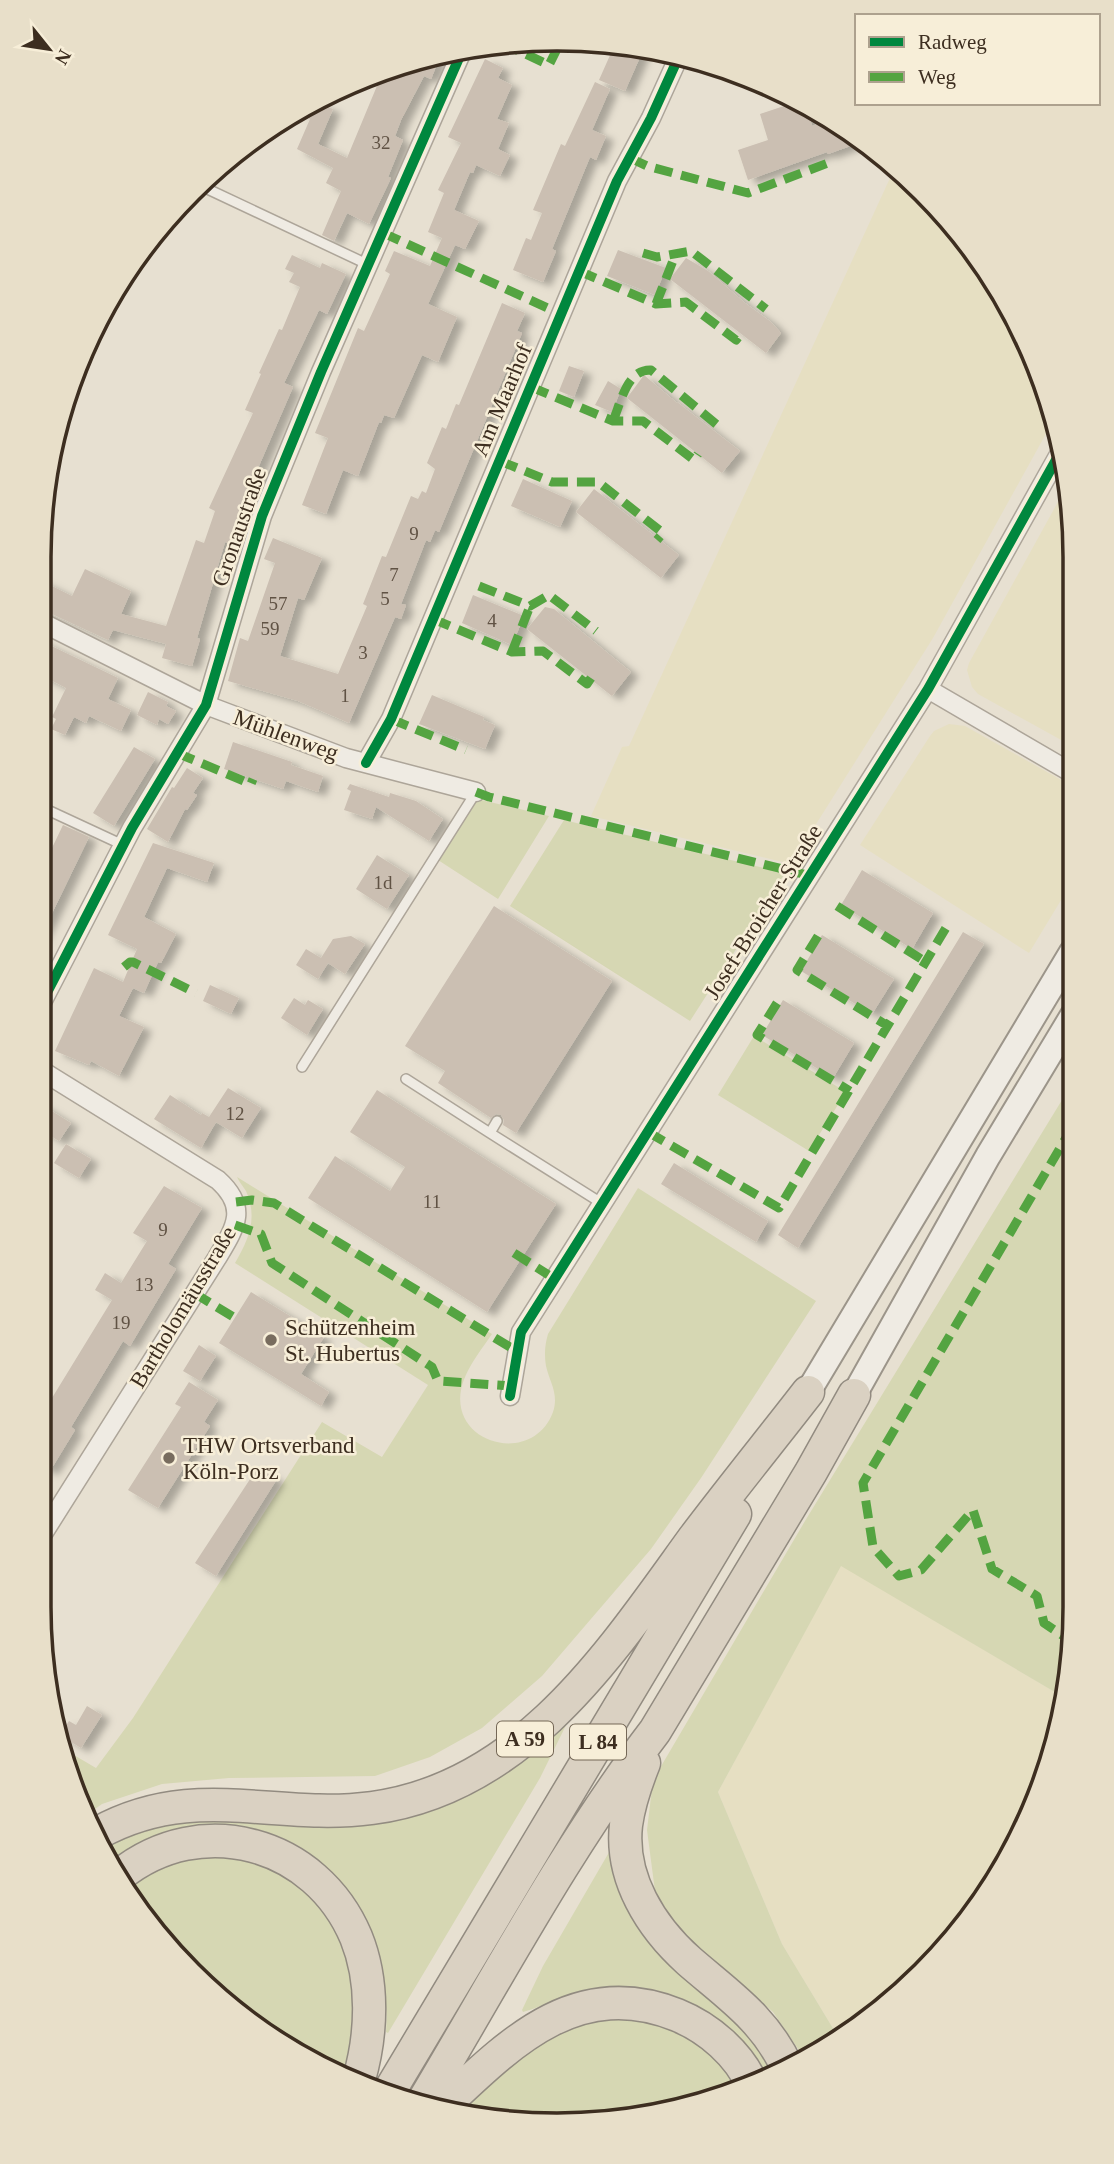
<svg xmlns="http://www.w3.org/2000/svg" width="1114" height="2164" font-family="'Times New Roman',serif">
	<defs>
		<filter id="shadow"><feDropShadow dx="8" dy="4.5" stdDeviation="3.5" flood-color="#0004"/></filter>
	</defs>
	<rect width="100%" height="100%" fill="#e7e0d1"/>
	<!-- farmland -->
	<path fill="#e6dfc2" d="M 896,165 L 988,269 L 1036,359 L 1053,421 L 933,638 L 791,864 L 591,816 L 622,747 L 629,746 Z
		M 1069,482 L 1071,489 L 1072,746 L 978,694 L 972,687 L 967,670 L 969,663 Z
		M 949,724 L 965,726 L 1072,786 L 1072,882 L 1029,953 L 860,845 L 930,736 L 934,731 Z
		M 841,1565 L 1065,1698 L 1058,1741 L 1022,1837 L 968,1923 L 899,1997 L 837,2035 L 782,1944 L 718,1792 Z"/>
	<!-- green -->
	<path fill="#d6d7b3" d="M 477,799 L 549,816 L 498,899 L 438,860 Z
		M 564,820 L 785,873 L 690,1021 L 510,906 Z
		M 754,1036 L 846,1092 L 809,1151 L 718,1095 Z
		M 1073,1082 L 1074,1641 L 1065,1698 L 841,1566 L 718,1792 L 782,1944 L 837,2035 L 803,2056 L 773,2012 L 734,1977 L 681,1934 L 655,1891 L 647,1830 L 653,1780 L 805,1521 Z
		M 237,1177 L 492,1334 C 481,1350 465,1370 461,1390 C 451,1445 533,1466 553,1412 C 559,1394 550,1383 546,1366 C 544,1355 545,1344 548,1334 L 638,1188 L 816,1301 L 701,1478 L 651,1549 L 542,1676 L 482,1728 L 430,1757 L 375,1776 L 229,1778 L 162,1784 L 102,1804 L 88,1814 L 66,1774 L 62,1748 L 96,1768 L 133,1718 L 322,1422 L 382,1457 L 428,1385 L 235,1263 C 249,1239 258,1218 246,1191 C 243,1186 239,1182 237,1177 Z
		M 571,1715 L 540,1778 L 388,2033 L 386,2032 C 393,1927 330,1826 217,1824 C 178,1824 143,1837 112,1860 L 101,1840 L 146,1820 L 338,1819 Z
		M 615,1842 L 619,1858 L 736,2009 L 780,2071 L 768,2078 C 732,2015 663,1974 589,1989 C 566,1993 545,2006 523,2012 L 522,2010 L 543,1966 Z
		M 218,1848 L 303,1879 L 355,1961 L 353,2076 L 269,2038 L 146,1923 L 124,1882 L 134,1874 Z
		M 617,2011 L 696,2033 L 745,2088 L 591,2124 L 456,2111 L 525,2043 Z"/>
	<!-- building -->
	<path fill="#cbbfb2" filter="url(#shadow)" d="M 615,44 L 644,48 L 625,91 L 599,80 Z
		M 441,54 L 431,79 L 424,76 L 401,120 L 395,136 L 403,140 L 388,177 L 391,178 L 369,224 L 347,213 L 334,241 L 322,235 L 341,191 L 326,183 L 333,168 L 297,149 L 310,119 L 302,115 L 307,104 L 313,101 L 333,109 L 318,144 L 347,158 L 384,69 Z
		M 485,59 L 503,68 L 498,78 L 512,85 L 497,119 L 509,123 L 498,149 L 510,155 L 500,176 L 476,165 L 473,173 L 470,172 L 454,210 L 479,221 L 465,249 L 455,245 L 428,304 L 457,317 L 438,362 L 422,355 L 394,418 L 384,415 L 381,423 L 379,422 L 358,476 L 343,470 L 326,514 L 302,505 L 328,438 L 315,433 L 358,328 L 364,331 L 390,274 L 385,271 L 394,251 L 430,266 L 442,238 L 428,232 L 444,193 L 438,190 L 461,143 L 448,137 Z
		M 595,82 L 610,89 L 592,130 L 606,136 L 596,160 L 590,157 L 552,249 L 556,251 L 543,282 L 513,270 L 526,238 L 531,240 L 542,213 L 533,210 L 561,144 L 565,146 Z
		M 799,101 L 806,105 L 812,126 L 829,120 L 849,134 L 853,145 L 828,154 L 827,152 L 748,180 L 738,150 L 768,140 L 760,114 Z
		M 618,250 L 666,268 L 655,295 L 607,276 Z
		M 292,255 L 320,268 L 322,263 L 346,274 L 327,314 L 319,310 L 284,383 L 293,387 L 255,475 L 258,476 L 238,518 L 242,520 L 234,545 L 225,542 L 197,638 L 200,639 L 192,666 L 162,658 L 166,644 L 113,630 L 108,640 L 39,608 L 40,580 L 72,596 L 85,569 L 131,591 L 121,614 L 166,626 L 196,540 L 204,543 L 215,511 L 209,508 L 253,413 L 245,410 L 261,374 L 259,373 L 279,329 L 282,330 L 300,287 L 289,282 L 294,273 L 285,269 Z
		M 686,258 L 708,271 L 745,303 L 771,322 L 781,333 L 766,353 L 670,279 Z
		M 502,303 L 525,313 L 517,331 L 522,333 L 439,532 L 435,530 L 430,542 L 426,540 L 401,604 L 406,605 L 401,619 L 395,617 L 349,723 L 298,701 L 228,681 L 240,638 L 248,641 L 275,563 L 264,559 L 273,538 L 322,558 L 304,600 L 298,598 L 280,656 L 338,674 L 367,606 L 363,604 L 382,556 L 386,557 L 411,496 L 418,499 L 422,491 L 426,493 L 435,469 L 427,463 L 442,427 L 446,429 L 456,404 L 459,405 Z
		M 569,366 L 584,371 L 574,397 L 559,391 Z
		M 644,375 L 677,403 L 677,402 L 740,451 L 722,473 L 627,398 Z
		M 608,381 L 621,389 L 612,412 L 595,405 Z
		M 523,479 L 572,501 L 560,527 L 511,506 Z
		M 594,489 L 679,555 L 661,578 L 576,512 Z
		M 473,595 L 524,616 L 512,645 L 462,623 Z
		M 545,607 L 554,609 L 631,672 L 612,696 L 527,629 Z
		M 39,640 L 118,678 L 108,699 L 131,710 L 121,731 L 89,716 L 86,723 L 74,717 L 65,735 L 51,729 L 56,719 L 52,717 L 66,688 L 39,674 Z
		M 148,692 L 168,702 L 166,706 L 176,711 L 168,724 L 159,719 L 157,725 L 137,715 Z
		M 432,695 L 484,717 L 483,720 L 495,725 L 485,749 L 419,724 Z
		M 233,742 L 292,762 L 291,765 L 323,776 L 318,792 L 286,781 L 283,789 L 224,769 Z
		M 134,747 L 155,759 L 114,826 L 93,813 Z
		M 187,768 L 203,778 L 193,793 L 197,795 L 187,810 L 185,809 L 168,842 L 147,829 L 172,787 L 174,788 Z
		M 350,784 L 389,797 L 390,793 L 416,801 L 443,819 L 429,841 L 376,807 L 372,819 L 344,810 L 351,791 L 347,789 Z
		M 63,825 L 89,837 L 39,940 L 39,875 Z
		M 153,843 L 214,863 L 207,882 L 167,868 L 144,917 L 176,934 L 161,963 L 158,962 L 144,993 L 133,988 L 119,1016 L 144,1027 L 119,1076 L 91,1061 L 89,1065 L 55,1051 L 94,968 L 123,982 L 137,949 L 108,935 Z
		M 377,855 L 409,875 L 387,909 L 356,889 Z
		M 862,870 L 933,913 L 912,949 L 841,905 Z
		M 494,906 L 612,981 L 516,1133 L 503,1125 L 504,1120 L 501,1115 L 496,1114 L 491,1118 L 438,1083 L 445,1071 L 405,1046 Z
		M 963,932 L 984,944 L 798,1248 L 778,1235 Z
		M 822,935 L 894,979 L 872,1014 L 801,971 Z
		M 351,936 L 365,944 L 345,974 L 328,963 L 318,979 L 296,965 L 306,949 L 321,958 L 333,939 Z
		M 210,985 L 239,998 L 231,1014 L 203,1001 Z
		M 294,998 L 305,1005 L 308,1000 L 323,1009 L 307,1035 L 281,1018 Z
		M 783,1000 L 854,1043 L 833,1078 L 762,1035 Z
		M 228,1088 L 261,1108 L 242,1138 L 216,1122 L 201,1148 L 154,1119 L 170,1095 L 201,1115 L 202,1113 L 209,1117 Z
		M 377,1090 L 556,1204 L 487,1312 L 308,1198 L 335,1156 L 390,1191 L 405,1167 L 350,1132 Z
		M 39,1103 L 71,1123 L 59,1141 L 39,1129 Z
		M 66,1144 L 91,1159 L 79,1178 L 54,1163 Z
		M 674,1163 L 768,1221 L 756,1242 L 661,1184 Z
		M 164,1186 L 202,1208 L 168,1264 L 176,1269 L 130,1346 L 123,1341 L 71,1427 L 75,1430 L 50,1471 L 39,1464 L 39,1407 L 44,1411 L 112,1300 L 95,1290 L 105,1273 L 121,1283 L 147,1241 L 133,1233 Z
		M 251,1292 L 324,1337 L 301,1374 L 329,1392 L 321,1406 L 219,1343 Z
		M 199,1345 L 216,1356 L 200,1381 L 183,1371 Z
		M 189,1382 L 218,1400 L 204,1422 L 210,1426 L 158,1508 L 128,1490 L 181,1407 L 175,1404 Z
		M 258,1467 L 277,1479 L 216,1576 L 195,1563 Z
		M 87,1706 L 102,1715 L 81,1748 L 60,1735 L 69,1721 L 76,1725 Z"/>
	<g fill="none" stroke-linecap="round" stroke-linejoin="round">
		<!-- service casing -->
		<g stroke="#ada599" stroke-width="12">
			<path id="service" d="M 199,185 L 369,265
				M 39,806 L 123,845
				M 302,1067 L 476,792
				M 406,1079 L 490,1133
				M 497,1121 L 490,1133 L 603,1204"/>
		</g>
		<!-- minor casing -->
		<g stroke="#ada599" stroke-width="21">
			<path id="minor" d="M 39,621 L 206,705 L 346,758 L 476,792
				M 928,689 L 1072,773
				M 366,763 L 391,719 L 617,181 L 651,118 L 680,54
				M 39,1008 L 132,828 L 206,705 L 262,516 L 321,372 L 463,49
				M 510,1396 L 521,1332 L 928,689 L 1061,451
				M 39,1540 L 217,1258 C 235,1228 249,1208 218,1180 L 39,1069"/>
		</g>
		<!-- secondary casing -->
		<g stroke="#9c958a" stroke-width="28">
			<path id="secondary" d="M 808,1392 L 1072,952
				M 854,1395 L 988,1156 L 1073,1015"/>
		</g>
		<!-- motorway casing -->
		<g stroke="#928b80" stroke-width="35">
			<path id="motorway" d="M 644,1763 C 636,1783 629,1803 626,1825 C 620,1878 651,1927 689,1961 C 728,1995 764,2018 787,2067
				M 98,1833 C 194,1780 273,1821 372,1808 C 524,1788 612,1651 694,1538 C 731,1489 770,1441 808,1392
				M 120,1875 C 201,1810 316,1842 356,1937 C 374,1981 372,2034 359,2079
				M 389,2092 L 735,1514
				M 420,2107 C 495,1982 567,1846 655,1731 L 811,1472 L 854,1395
				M 439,2110 C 507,2046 575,1974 677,2015 C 709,2028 739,2054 753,2086"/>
		</g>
		<!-- service -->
		<use href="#service" stroke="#efebe3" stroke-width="9"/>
		<!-- minor -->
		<use href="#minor" stroke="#efebe3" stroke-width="18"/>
		<!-- secondary -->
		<use href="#secondary" stroke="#efebe3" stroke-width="24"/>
		<!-- motorway -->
		<use href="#motorway" stroke="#dad1c2" stroke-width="32"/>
		<!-- quiet -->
		<path stroke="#54a441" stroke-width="9" stroke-dasharray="18 9" stroke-linecap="butt" d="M 502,43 L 549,65 L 561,41
			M 630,158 L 647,166 L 748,193 L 828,163
			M 383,233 L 561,314
			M 643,253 L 657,257 L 691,251 L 766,309
			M 579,271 L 656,304 L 686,302 L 736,340 L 741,334
			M 656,304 L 676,253
			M 531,387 L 613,421 L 643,421 L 694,460 L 698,454
			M 613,421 C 621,402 627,369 651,370 L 722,429
			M 500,461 L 552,482 L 598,482 L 663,533 L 657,540
			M 479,586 L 530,606 L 549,595 L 596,631
			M 433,619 L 512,652 L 543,651 L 587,684 L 591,678
			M 512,652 L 530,606
			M 391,719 L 466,750
			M 177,753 L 251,784 L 253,779
			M 476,792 L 489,797 L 811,876
			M 837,906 L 926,962
			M 818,936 L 797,970 L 888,1026
			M 124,967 L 130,962 L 133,962 L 196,993
			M 777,1003 L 757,1035 L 850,1091
			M 1073,1126 L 863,1483 L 873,1547 L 899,1576 L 921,1570 L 973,1510 L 992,1569 L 1037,1596 L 1044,1623 L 1074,1643
			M 648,1132 L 779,1208 L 950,921
			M 236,1202 L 252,1200 L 274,1203 L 518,1352
			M 235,1225 L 261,1234 L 272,1263 L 432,1367 L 438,1381 L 512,1386
			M 514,1253 L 555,1279
			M 194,1293 L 235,1318"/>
		<!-- cycleway casing -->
		<g stroke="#f7eed8" stroke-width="15">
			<path id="cycleway" d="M 366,763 L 391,719 L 617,181 L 651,118 L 680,54
				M 39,1008 L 132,828 L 206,705 L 262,516 L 321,372 L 463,49
				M 510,1396 L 521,1332 L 928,689 L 1061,451"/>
		</g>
		<!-- cycleway -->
		<use href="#cycleway" stroke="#00873e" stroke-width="10"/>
	</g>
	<!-- markers -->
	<g fill="#786c5e" stroke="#f7eed8" stroke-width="2.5">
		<circle cx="271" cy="1340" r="7"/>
		<circle cx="169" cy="1458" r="7"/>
	</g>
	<g text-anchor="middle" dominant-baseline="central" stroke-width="5" stroke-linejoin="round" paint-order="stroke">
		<!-- number labels -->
		<g font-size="19" fill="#605244">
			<text x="381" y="142">32</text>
			<text x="414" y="533">9</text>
			<text x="394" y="574">7</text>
			<text x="385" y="598">5</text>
			<text x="278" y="603">57</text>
			<text x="492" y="620">4</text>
			<text x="270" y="628">59</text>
			<text x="363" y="652">3</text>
			<text x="345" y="695">1</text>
			<text x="383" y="882">1d</text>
			<text x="235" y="1113">12</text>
			<text x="432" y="1201">11</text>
			<text x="163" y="1229">9</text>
			<text x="144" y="1284">13</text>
			<text x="121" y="1322">19</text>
		</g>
		<!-- shield labels -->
		<g fill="#f7eed8" stroke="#756857" stroke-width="2">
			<rect x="497" y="1721.5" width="56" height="35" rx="5"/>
			<rect x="570" y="1724.5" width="56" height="35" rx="5"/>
		</g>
		<g font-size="21" font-weight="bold" fill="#3d2e20">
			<text x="525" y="1739">A 59</text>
			<text x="598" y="1742">L 84</text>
		</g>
		<!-- street labels -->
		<g font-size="23" fill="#3d2e20" stroke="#f7eed8">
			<text transform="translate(502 400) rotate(-67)">Am Maarhof</text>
			<text transform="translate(239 527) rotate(-71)">Gronaustraße</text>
			<text transform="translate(286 735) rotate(20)">Mühlenweg</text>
			<text transform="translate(763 912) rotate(-58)">Josef-Broicher-Straße</text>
			<text transform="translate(183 1307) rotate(-59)">Bartholomäusstraße</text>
		</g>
		<!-- poi labels -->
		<g font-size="23" fill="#3d2e20" stroke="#f7eed8" text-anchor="start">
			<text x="285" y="1327">Schützenheim<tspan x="285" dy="26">St. Hubertus</tspan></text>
			<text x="183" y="1445">THW Ortsverband<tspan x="183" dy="26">Köln-Porz</tspan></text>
		</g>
	</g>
	<!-- crop -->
	<path d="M0 0H1114V2164H0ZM557 51H557A506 506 0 0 1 1063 557V1607A506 506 0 0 1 557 2113H557A506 506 0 0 1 51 1607V557A506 506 0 0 1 557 51Z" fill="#e8dfc9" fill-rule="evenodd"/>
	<path fill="none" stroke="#3d2e20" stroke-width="3.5" d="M557 51H557A506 506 0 0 1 1063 557V1607A506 506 0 0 1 557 2113H557A506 506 0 0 1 51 1607V557A506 506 0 0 1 557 51Z"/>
	<!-- legend -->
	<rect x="855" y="14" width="245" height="91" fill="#f7eed8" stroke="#ada18e" stroke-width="2"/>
	<rect x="869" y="37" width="35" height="10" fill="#00873e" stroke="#ada18e" stroke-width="2"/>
	<text x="918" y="49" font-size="21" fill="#3d2e20">Radweg</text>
	<rect x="869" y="72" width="35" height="10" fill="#54a441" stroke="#ada18e" stroke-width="2"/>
	<text x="918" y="84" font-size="21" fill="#3d2e20">Weg</text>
	<!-- north arrow -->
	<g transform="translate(49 49) rotate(120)" stroke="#f7eed8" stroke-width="5" paint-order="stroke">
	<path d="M0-5L12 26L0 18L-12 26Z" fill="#3d2e20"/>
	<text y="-10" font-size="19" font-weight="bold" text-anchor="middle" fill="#3d2e20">N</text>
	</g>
</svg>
